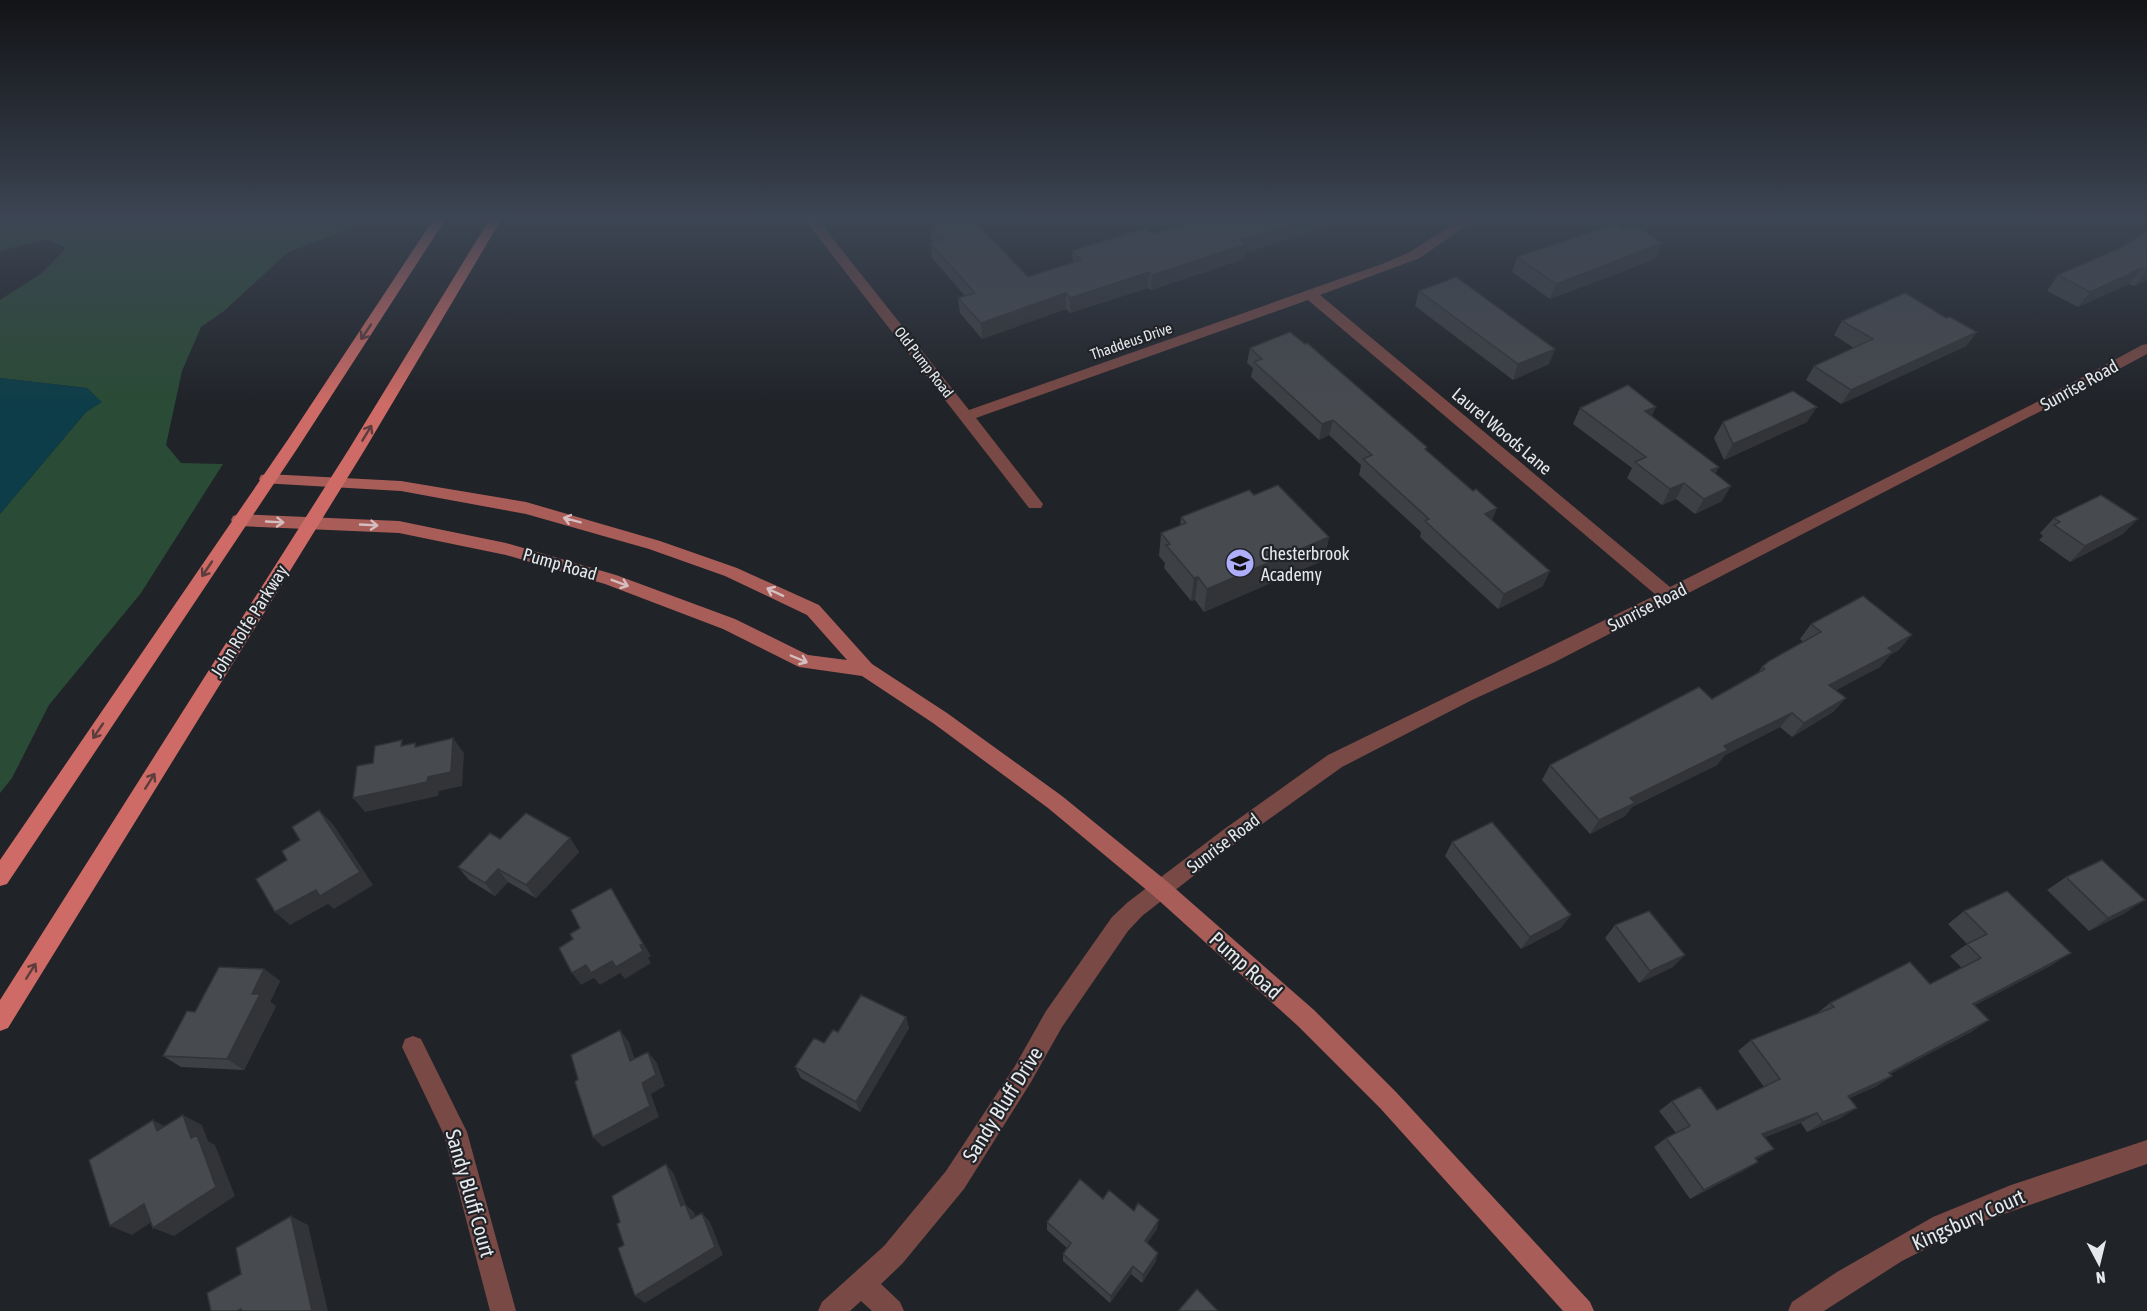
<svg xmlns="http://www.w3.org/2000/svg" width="2147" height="1311" font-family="'Asap Condensed',sans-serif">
	<rect width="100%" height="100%" fill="#202328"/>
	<!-- green -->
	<path fill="#2a4b35" d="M 0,220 L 360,220 L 338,233 L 287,253 L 224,311 L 201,327 L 182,371 L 166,445 L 181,463 L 223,464 L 141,593 L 49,705 L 12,778 L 0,793 L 0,514 L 86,412 L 101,402 L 87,388 L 0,378 L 0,300 L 42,273 L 66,248 L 48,239 L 0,251 Z"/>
	<!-- water -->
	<path fill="#0d3d48" d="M 0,378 L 87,388 L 102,402 L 86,412 L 0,514 Z"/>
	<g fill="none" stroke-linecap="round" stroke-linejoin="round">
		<!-- street -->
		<path fill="#794945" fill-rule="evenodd" d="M 805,220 L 818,220 L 969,410 L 1382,264 L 1410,252 L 1459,220 L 1474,220 L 1420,258 L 1320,295 L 1670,587 L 2031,405 L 2142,345 L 2147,344 L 2147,354 L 2041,411 L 1555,662 L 1472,700 L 1342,767 L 1237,842 L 1142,916 L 1128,931 L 1062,1027 L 1031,1082 L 964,1189 L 902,1264 L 881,1284 L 900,1302 L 904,1311 L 872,1311 L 861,1301 L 850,1311 L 818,1311 L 822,1302 L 884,1246 L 946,1171 L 1015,1066 L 1046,1011 L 1112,917 L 1128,902 L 1223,830 L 1328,755 L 1656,595 L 1308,300 L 976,418 L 1043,504 L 1041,508 L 1029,508 Z
			M 413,1036 L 421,1039 L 467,1132 L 516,1311 L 490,1311 L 444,1135 L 402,1047 L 405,1039 Z
			M 2147,1140 L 2147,1164 L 1973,1225 L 1902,1261 L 1824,1311 L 1788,1311 L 1792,1302 L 1837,1272 L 1933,1217 L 2011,1185 Z"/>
		<!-- secondary -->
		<path fill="#a95d58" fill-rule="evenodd" d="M 267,474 L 401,481 L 526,502 L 660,541 L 737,568 L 819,605 L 872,664 L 947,713 L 1062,796 L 1169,883 L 1314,1010 L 1396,1092 L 1590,1302 L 1594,1311 L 1563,1311 L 1380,1108 L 1298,1026 L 1155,897 L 1048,808 L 933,723 L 862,676 L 799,667 L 723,629 L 605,584 L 506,555 L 399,533 L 239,526 L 233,524 L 231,520 L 233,516 L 239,514 L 399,521 L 506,543 L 616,575 L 735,619 L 808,655 L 847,660 L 807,615 L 725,576 L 649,549 L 526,514 L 401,491 L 261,483 L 259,479 L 261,475 Z"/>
		<!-- primary -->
		<path fill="#ce6b66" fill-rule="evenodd" d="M 433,220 L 445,220 L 299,446 L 7,884 L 0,886 L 0,860 L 289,438 Z
			M 489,220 L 501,220 L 364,451 L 8,1028 L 0,1031 L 0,1000 L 349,449 Z"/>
	</g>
	<!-- wall -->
	<path fill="#3d4044" d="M 1197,220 L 1324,220 L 1322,229 L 1245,253 L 1244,259 L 1151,290 L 1148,288 L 1070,313 L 1066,309 L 982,339 L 960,313 L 958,298 L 965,296 L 932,258 L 930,243 L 933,242 L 932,241 L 930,226 L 1028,277 L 1073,263 L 1072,251 L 1152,234 Z
		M 1623,230 L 1662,243 L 1655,259 L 1550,299 L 1512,272 L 1517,257 Z
		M 2147,232 L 2147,280 L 2134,286 L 2129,284 L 2078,307 L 2047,291 L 2058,275 L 2118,249 Z
		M 1419,291 L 1549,364 L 1513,380 L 1415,306 Z
		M 1946,318 L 1977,332 L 1966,346 L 1841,404 L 1806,380 L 1814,366 L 1854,348 L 1834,335 L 1842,321 Z
		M 1250,348 L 1427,447 L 1426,450 L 1492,520 L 1543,586 L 1498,609 L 1420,537 L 1421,532 L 1359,475 L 1361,465 L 1329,435 L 1319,440 L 1251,377 L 1253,368 L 1247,363 Z
		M 1580,408 L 1652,416 L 1719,467 L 1715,474 L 1722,501 L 1695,514 L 1676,499 L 1662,505 L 1627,478 L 1632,468 L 1573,424 Z
		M 1723,422 L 1807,422 L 1724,460 L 1714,438 Z
		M 1254,495 L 1329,537 L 1324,560 L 1204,612 L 1195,600 L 1191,601 L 1164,568 L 1165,563 L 1159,556 L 1161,533 L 1180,525 L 1181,517 Z
		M 2054,518 L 2123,534 L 2070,562 L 2039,540 L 2043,536 L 2040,533 Z
		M 1811,624 L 1899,650 L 1890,655 L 1880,667 L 1836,690 L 1846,698 L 1833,712 L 1792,737 L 1780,727 L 1725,755 L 1717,765 L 1632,807 L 1625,816 L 1590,834 L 1542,780 L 1550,765 L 1712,699 L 1757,674 L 1762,667 L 1803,642 L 1800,639 Z
		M 570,838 L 579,852 L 536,898 L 508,882 L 495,896 L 469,880 L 458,867 L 500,839 Z
		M 1452,842 L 1561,928 L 1521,949 L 1445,856 Z
		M 2066,877 L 2125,913 L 2089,931 L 2047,890 Z
		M 1964,911 L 2052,965 L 1975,1005 L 1989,1020 L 1971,1032 L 1890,1074 L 1892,1076 L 1875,1087 L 1849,1098 L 1841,1118 L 1807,1132 L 1801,1123 L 1765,1137 L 1756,1159 L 1758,1162 L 1743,1171 L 1690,1199 L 1654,1147 L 1666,1138 L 1676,1133 L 1659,1111 L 1672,1101 L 1717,1110 L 1764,1087 L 1738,1051 L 1751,1040 L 1816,1014 L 1830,1003 L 1930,984 L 1962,968 L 1950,956 L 1967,944 L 1948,924 Z
		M 1615,925 L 1673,967 L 1639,983 L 1605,938 Z
		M 264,969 L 280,981 L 270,1002 L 276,1006 L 244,1070 L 181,1067 L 163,1056 L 195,1012 Z
		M 906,1017 L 909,1028 L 860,1112 L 801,1078 L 795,1067 L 838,1032 Z
		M 1103,1199 L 1134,1211 L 1157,1229 L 1147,1243 L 1156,1261 L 1142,1283 L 1131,1274 L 1110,1303 L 1063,1261 L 1063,1254 L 1067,1248 L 1047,1230 L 1047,1222 Z"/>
	<!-- shaded-wall -->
	<path fill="#323437" d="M 1304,220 L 1324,220 L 1322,229 L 1245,253 L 1244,259 L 1151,290 L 1152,275 L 1241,240 Z
		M 1662,243 L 1655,259 L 1550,299 L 1556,284 Z
		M 2142,268 L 2129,284 L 2078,307 L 2090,292 Z
		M 2147,271 L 2147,280 L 2134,286 Z
		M 1149,272 L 1148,288 L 1070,313 L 1070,298 Z
		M 1066,293 L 1066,309 L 982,339 L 981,323 Z
		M 1977,332 L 1966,346 L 1841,404 L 1851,390 Z
		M 1555,349 L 1549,364 L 1513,380 L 1518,364 Z
		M 1656,407 L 1649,422 L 1645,411 Z
		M 1817,407 L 1807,422 L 1724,460 L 1733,444 Z
		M 1333,420 L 1329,435 L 1319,440 L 1322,424 Z
		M 1719,467 L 1710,482 L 1711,470 Z
		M 1684,483 L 1676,499 L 1662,505 L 1670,489 Z
		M 1731,486 L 1722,501 L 1695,514 L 1704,499 Z
		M 1497,508 L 1491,523 L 1485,514 Z
		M 2138,519 L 2123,534 L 2070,562 L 2085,546 Z
		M 1329,537 L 1324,560 L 1204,612 L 1207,589 Z
		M 1550,571 L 1543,586 L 1498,609 L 1504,594 Z
		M 1198,577 L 1195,600 L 1191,601 L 1194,578 Z
		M 1912,635 L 1899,650 L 1890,655 L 1880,667 L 1817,699 L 1829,685 L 1888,648 Z
		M 1846,698 L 1833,712 L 1792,737 L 1804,723 Z
		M 1792,713 L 1780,727 L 1725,755 L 1717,765 L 1632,807 L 1625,816 L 1590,834 L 1599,820 L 1630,798 L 1724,746 Z
		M 453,738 L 464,753 L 462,786 L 439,791 L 438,796 L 365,812 L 353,798 L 428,777 Z
		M 319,810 L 333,824 L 373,885 L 334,909 L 328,904 L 290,925 L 275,912 Z
		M 570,838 L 579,852 L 536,898 L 526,885 Z
		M 498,869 L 508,882 L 495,896 L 485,883 Z
		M 611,888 L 651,956 L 648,958 L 651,963 L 625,979 L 620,973 L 600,985 L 594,978 L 581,985 L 572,973 L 586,965 L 612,961 Z
		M 2145,900 L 2125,913 L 2089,931 L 2108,918 Z
		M 1571,915 L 1561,928 L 1521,949 L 1530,937 Z
		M 2071,953 L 2052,965 L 1956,1015 L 1973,1004 Z
		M 1685,955 L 1673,967 L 1639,983 L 1650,971 Z
		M 264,969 L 280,981 L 270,1002 L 276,1006 L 244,1070 L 227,1059 L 252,994 Z
		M 906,1017 L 909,1028 L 860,1112 L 856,1102 Z
		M 1989,1020 L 1971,1032 L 1872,1083 L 1889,1073 Z
		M 620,1030 L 629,1042 L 639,1071 L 630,1061 Z
		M 648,1052 L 657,1063 L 665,1086 L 651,1094 L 659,1117 L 603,1147 L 593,1137 L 642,1083 Z
		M 1892,1076 L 1875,1087 L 1832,1106 L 1848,1096 Z
		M 1857,1108 L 1841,1118 L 1807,1132 L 1823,1122 Z
		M 1817,1113 L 1801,1123 L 1748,1144 L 1762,1134 Z
		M 183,1115 L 202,1125 L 208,1141 L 215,1145 L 235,1196 L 174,1236 L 153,1228 L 191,1138 Z
		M 153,1120 L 172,1130 L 157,1131 Z
		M 1774,1149 L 1759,1158 L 1741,1167 L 1755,1158 Z
		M 1758,1162 L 1743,1171 L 1690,1199 L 1704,1190 Z
		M 666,1164 L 674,1174 L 686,1205 L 694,1212 L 700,1228 L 691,1219 L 681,1206 Z
		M 144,1204 L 165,1213 L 132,1235 L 110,1226 Z
		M 702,1213 L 710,1222 L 723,1255 L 645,1303 L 635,1296 Z
		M 291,1216 L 308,1225 L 328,1311 L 312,1311 Z
		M 1159,1220 L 1157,1229 L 1143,1249 L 1145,1241 Z
		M 1158,1253 L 1156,1261 L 1142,1283 L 1143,1275 Z
		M 1133,1266 L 1131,1274 L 1110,1303 L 1111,1296 Z"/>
	<!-- building -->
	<path fill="#474a4f" stroke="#323437" stroke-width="1.5" d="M 948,220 L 974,220 L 1028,277 L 1081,260 L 1072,251 L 1146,228 L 1152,234 L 1197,220 L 1304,220 L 1241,240 L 1246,244 L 1152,275 L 1149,272 L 1070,298 L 1066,293 L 981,323 L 958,298 L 975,293 L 930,243 L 942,239 L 930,226 Z
		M 1614,224 L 1623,230 L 1636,226 L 1662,243 L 1556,284 L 1517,257 Z
		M 2147,232 L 2147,271 L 2142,268 L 2090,292 L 2058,275 L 2118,249 Z
		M 1456,277 L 1555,349 L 1518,364 L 1419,291 Z
		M 1905,293 L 1946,318 L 1950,317 L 1977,332 L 1851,390 L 1814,366 L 1873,339 L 1842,321 Z
		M 1290,332 L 1305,344 L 1307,343 L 1427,447 L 1425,449 L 1473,491 L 1476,489 L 1497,508 L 1485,514 L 1550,571 L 1504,594 L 1425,521 L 1429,519 L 1363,459 L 1372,455 L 1333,420 L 1322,424 L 1254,362 L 1262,359 L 1250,348 Z
		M 1628,385 L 1656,407 L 1645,411 L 1719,467 L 1711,470 L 1731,486 L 1704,499 L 1684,483 L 1670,489 L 1635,462 L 1646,457 L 1580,408 Z
		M 1793,391 L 1817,407 L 1733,444 L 1723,422 Z
		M 1278,485 L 1329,537 L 1207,589 L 1198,577 L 1194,578 L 1166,545 L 1170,544 L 1161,533 L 1186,523 L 1181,517 L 1249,490 L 1254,495 Z
		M 2101,495 L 2138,519 L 2085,546 L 2054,525 L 2060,522 L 2054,518 Z
		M 1863,596 L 1912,635 L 1888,648 L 1893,652 L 1829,685 L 1846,698 L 1804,723 L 1792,713 L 1724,746 L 1728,750 L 1630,798 L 1635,803 L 1599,820 L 1550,765 L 1699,687 L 1712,699 L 1765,669 L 1762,667 L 1769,661 L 1821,632 L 1811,624 Z
		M 453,738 L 451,772 L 428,777 L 427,782 L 353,798 L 357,766 L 373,763 L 375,746 L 402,740 L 401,746 L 415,743 L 415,747 Z
		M 319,810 L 360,872 L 320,896 L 316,890 L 275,912 L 256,879 L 287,860 L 282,851 L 300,840 L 292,827 Z
		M 526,813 L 570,838 L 526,885 L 498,869 L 485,883 L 458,867 L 490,833 L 500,839 Z
		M 1492,822 L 1571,915 L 1530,937 L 1452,842 Z
		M 2102,860 L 2145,900 L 2108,918 L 2066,877 Z
		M 611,888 L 643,944 L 640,945 L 643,951 L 616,967 L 612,961 L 591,973 L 586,965 L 572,973 L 559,948 L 573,939 L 570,934 L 580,928 L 571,910 Z
		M 2007,891 L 2071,953 L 1973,1004 L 1989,1020 L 1889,1073 L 1892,1076 L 1848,1096 L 1857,1108 L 1823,1122 L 1817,1113 L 1762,1134 L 1774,1149 L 1755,1158 L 1758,1162 L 1704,1190 L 1666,1138 L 1690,1126 L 1672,1101 L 1700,1087 L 1717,1110 L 1780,1079 L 1751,1040 L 1834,1007 L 1830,1003 L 1910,962 L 1930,984 L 1981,958 L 1967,944 L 1987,934 L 1964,911 Z
		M 1649,911 L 1685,955 L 1650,971 L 1615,925 Z
		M 219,967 L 264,969 L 252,994 L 260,994 L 227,1059 L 163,1056 L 187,1011 L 195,1012 Z
		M 861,995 L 906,1017 L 856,1102 L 795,1067 L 814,1038 L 824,1043 L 833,1030 L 838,1032 Z
		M 620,1030 L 630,1061 L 648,1052 L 656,1075 L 642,1083 L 650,1106 L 593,1137 L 575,1082 L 578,1079 L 571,1055 Z
		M 183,1115 L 191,1138 L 197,1135 L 216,1187 L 153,1228 L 144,1204 L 110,1226 L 89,1160 L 153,1120 L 157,1131 Z
		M 666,1164 L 681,1206 L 685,1204 L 691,1219 L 702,1213 L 715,1247 L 635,1296 L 618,1248 L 624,1245 L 617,1224 L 620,1222 L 612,1196 Z
		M 1080,1179 L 1103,1199 L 1109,1190 L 1134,1211 L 1138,1203 L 1159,1220 L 1145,1241 L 1158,1253 L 1143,1275 L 1133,1266 L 1111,1296 L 1063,1254 L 1071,1243 L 1047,1222 Z
		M 291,1216 L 312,1311 L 242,1311 L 241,1309 L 237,1311 L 211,1311 L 207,1293 L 241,1274 L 236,1248 Z
		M 1197,1289 L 1218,1311 L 1178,1311 Z"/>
	<!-- one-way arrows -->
	<defs><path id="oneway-shaft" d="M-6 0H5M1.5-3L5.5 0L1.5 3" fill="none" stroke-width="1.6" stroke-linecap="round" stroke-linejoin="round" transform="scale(1.5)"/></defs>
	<g stroke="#5d3c3e">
		<use href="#oneway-shaft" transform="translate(366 332) rotate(124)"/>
		<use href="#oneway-shaft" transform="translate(367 433) rotate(-59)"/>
		<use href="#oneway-shaft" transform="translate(207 569) rotate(124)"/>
		<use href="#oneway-shaft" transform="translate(98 731) rotate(124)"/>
		<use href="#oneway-shaft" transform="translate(150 781) rotate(-58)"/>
		<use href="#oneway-shaft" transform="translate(31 971) rotate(-58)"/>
	</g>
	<g stroke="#d4bebf">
		<use href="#oneway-shaft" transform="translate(572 520) rotate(-165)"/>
		<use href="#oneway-shaft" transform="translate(275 522) rotate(3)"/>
		<use href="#oneway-shaft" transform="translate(369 525) rotate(3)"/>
		<use href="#oneway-shaft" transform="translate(620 583) rotate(21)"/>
		<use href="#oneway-shaft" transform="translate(775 592) rotate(-155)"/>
		<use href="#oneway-shaft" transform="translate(799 659) rotate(23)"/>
	</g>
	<!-- sky -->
	<linearGradient id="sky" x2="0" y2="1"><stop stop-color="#121316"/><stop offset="0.54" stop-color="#3c4553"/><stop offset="1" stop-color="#3c4553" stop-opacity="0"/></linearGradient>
	<rect width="2147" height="404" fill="url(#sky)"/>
	<!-- icons -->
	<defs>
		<g id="school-disc" transform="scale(1.5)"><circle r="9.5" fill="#aeaefa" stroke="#202328"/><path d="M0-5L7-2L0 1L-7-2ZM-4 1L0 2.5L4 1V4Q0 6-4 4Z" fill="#111"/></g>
	</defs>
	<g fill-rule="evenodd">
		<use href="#school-disc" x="1240" y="563"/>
	</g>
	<g text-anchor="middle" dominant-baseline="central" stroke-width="4.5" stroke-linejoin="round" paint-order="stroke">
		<!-- far-street labels -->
		<g font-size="15" fill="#e6e8eb" stroke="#202328">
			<text transform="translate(1131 341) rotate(-19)">Thaddeus Drive</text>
			<text transform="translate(924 362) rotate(52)">Old Pump Road</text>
		</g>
		<!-- street labels -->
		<g font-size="18" fill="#e6e8eb" stroke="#202328">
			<text transform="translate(2079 385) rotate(-29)">Sunrise Road</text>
			<text transform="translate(1502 431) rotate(40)">Laurel Woods Lane</text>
			<text transform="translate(560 564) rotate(16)">Pump Road</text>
			<text transform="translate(1647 607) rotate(-27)">Sunrise Road</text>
			<text transform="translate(249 621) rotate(-58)">John Rolfe Parkway</text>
			<text transform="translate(1223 843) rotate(-37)">Sunrise Road</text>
		</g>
		<!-- poi labels -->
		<g font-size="18" fill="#e6e8eb" stroke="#202328" text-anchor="start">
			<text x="1261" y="553">Chesterbrook<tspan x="1261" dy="21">Academy</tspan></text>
		</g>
		<!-- near-street labels -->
		<g font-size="21" fill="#e6e8eb" stroke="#202328">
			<text transform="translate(1246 965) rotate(42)">Pump Road</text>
			<text transform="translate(1002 1104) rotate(-58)">Sandy Bluff Drive</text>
			<text transform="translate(471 1193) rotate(74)">Sandy Bluff Court</text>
			<text transform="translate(1968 1219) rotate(-24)">Kingsbury Court</text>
		</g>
	</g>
	<!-- north arrow -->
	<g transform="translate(2099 1263) rotate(173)" stroke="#202328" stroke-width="4.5" paint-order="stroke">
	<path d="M0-4.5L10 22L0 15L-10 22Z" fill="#e6e8eb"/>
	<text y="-9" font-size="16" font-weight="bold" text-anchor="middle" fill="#e6e8eb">N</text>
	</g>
</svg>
